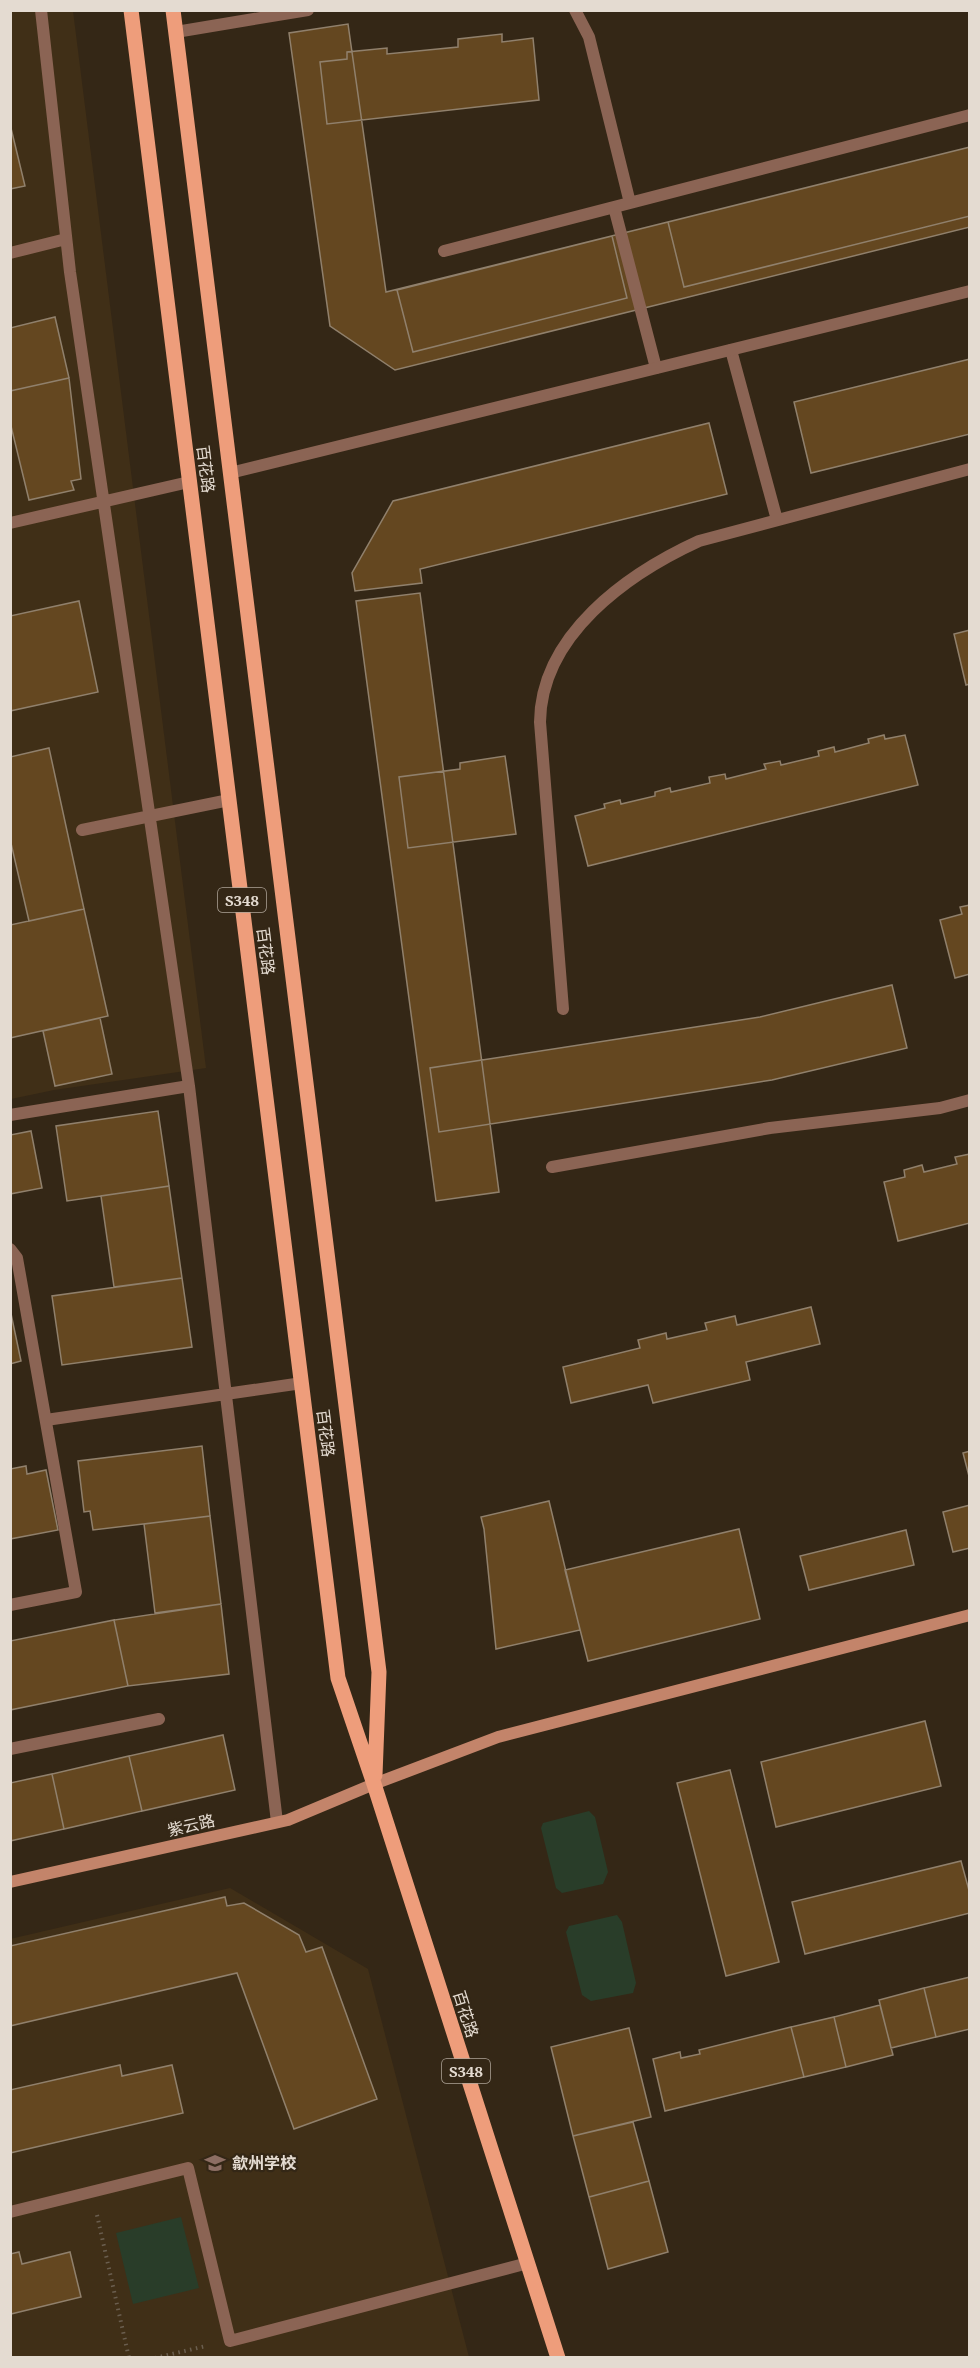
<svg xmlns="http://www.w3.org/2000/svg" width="980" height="2368" font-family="'Noto Serif','Noto Sans SC',serif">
	<rect width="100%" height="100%" fill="#342716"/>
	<!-- built -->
	<path fill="#402f17" d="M 10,11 L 73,11 L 206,1068 L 54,1090 L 11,1099 Z
		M 230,1888 L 368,1969 L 469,2357 L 11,2357 L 10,1939 Z"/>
	<!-- green -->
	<path fill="#293d29" d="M 589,1811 L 595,1817 L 608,1872 L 603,1884 L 562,1893 L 556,1888 L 541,1828 L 543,1823 Z
		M 617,1915 L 622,1922 L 636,1983 L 633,1993 L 591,2001 L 582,1995 L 566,1932 L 569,1926 Z
		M 181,2217 L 199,2288 L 133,2304 L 116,2233 Z"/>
	<!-- building -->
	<path fill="#644720" stroke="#90806c" stroke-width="1.5" d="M 348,24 L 386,292 L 970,147 L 970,227 L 395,370 L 330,326 L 289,33 Z
		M 502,34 L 502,42 L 533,38 L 539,100 L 327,124 L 320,62 L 347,59 L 347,52 L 387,48 L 387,54 L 458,47 L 458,39 Z
		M 10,124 L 25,186 L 10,189 Z
		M 970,147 L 970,216 L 684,287 L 668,222 Z
		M 612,236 L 627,298 L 413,352 L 397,290 Z
		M 55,317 L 69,378 L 10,391 L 10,328 Z
		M 970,359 L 970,434 L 811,473 L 794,402 Z
		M 69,378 L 81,479 L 71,481 L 74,490 L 29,500 L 10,422 L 10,391 Z
		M 709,423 L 727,494 L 420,569 L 422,583 L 355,591 L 352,573 L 393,501 Z
		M 420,593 L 499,1192 L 436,1201 L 356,601 Z
		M 79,601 L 98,692 L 10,711 L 10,616 Z
		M 970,630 L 970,684 L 966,685 L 954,634 Z
		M 884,735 L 885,739 L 905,735 L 918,785 L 588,866 L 575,816 L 605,808 L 604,804 L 620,800 L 621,804 L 655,796 L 655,792 L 670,788 L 671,792 L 710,783 L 709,777 L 725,774 L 726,779 L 766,769 L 764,764 L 780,761 L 781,765 L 819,756 L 818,751 L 834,747 L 835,752 L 869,743 L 868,739 Z
		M 49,748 L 84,909 L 29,921 L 10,839 L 10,757 Z
		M 505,756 L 516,834 L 408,848 L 399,777 L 460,769 L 460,763 Z
		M 970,905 L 970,974 L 955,978 L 940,920 L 962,914 L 960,907 Z
		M 84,909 L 108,1016 L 10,1038 L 10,925 Z
		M 892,985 L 907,1048 L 772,1080 L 439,1132 L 430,1068 L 760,1017 Z
		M 100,1018 L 112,1074 L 55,1086 L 43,1031 Z
		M 158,1111 L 169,1186 L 67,1201 L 56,1126 Z
		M 31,1131 L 42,1188 L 10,1194 L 10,1135 Z
		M 970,1154 L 970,1223 L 898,1241 L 884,1182 L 905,1177 L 904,1170 L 922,1165 L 924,1172 L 957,1164 L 955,1157 Z
		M 169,1186 L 182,1278 L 114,1287 L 101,1196 Z
		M 182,1278 L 192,1347 L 62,1365 L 52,1296 Z
		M 811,1307 L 820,1344 L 746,1362 L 750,1380 L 653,1403 L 648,1385 L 571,1403 L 563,1367 L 640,1348 L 638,1340 L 666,1333 L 667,1339 L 707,1330 L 705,1323 L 735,1316 L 737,1325 Z
		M 10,1309 L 21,1361 L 10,1364 Z
		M 202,1446 L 210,1516 L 93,1530 L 90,1511 L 84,1512 L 78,1461 Z
		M 970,1451 L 970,1480 L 963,1453 Z
		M 26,1466 L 27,1474 L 46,1470 L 58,1530 L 10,1539 L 10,1469 Z
		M 549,1501 L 580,1630 L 496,1649 L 484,1529 L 481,1517 Z
		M 970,1505 L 970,1548 L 953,1552 L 943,1512 Z
		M 210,1516 L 221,1604 L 155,1613 L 144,1524 Z
		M 739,1529 L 760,1619 L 588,1661 L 565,1570 Z
		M 906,1530 L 914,1565 L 809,1590 L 800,1556 Z
		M 221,1604 L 229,1674 L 128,1686 L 114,1620 Z
		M 114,1620 L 128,1686 L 10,1710 L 10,1641 Z
		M 925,1721 L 941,1786 L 776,1827 L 761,1762 Z
		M 223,1735 L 235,1790 L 142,1811 L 129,1756 Z
		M 129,1756 L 142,1811 L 64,1829 L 52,1774 Z
		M 730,1770 L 779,1962 L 726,1976 L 677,1783 Z
		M 52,1774 L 64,1829 L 10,1841 L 10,1783 Z
		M 961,1861 L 970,1894 L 970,1913 L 805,1954 L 792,1902 Z
		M 225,1897 L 227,1906 L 244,1903 L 299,1935 L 306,1952 L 322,1947 L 377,2099 L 294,2129 L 237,1973 L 10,2026 L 10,1946 Z
		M 970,1977 L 970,2029 L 936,2037 L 924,1988 Z
		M 924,1988 L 936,2037 L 891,2048 L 879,2000 Z
		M 880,2005 L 893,2055 L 846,2067 L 834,2017 Z
		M 834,2017 L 846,2067 L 804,2077 L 791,2027 Z
		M 791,2027 L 804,2077 L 665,2111 L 653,2059 L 680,2052 L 681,2058 L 700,2054 L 699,2050 Z
		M 629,2028 L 651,2117 L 573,2136 L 551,2047 Z
		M 120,2065 L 122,2076 L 172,2065 L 183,2113 L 10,2153 L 10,2090 Z
		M 633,2122 L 649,2181 L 589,2197 L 573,2136 Z
		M 649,2181 L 668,2252 L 608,2269 L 589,2197 Z
		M 19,2252 L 22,2264 L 70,2252 L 81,2297 L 11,2314 L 10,2254 Z"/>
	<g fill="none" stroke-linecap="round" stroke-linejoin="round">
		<!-- path -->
		<path stroke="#6a5e4f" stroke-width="4" stroke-dasharray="1.5 4.5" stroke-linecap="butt" d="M 97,2215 L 129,2358
			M 155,2358 L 206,2346"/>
		<!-- lane -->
		<path stroke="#8b6454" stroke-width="12" d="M 41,10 L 70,272 L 189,1086 L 277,1822
			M 575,10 L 589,37 L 630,203
			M 176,32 L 308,10
			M 614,207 L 656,368
			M 444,251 L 970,115
			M 10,253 L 66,239
			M 731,350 L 777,520
			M 10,523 L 189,482
			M 82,830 L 229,800
			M 563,1009 L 540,722 C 541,635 627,574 699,541 L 970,469
			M 10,1115 L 189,1086
			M 552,1167 L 770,1128 L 940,1108 L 970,1100
			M 10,1249 L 17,1258 L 76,1592 L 10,1605
			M 46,1420 L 302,1383
			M 10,1749 L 159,1719
			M 10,2212 L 188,2168 L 230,2341 L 528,2263"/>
		<!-- street -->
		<path stroke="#8b6454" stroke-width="12" d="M 230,473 L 970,291"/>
		<!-- secondary -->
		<path stroke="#c3846a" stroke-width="12" d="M 10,1882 L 288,1820 L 374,1784 L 498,1737 L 970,1615"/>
		<!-- primary -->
		<path stroke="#ee9d7b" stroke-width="15" d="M 131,10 L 338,1678 L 374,1784 L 558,2358
			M 173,10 L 379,1672 L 375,1775"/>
	</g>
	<!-- icons -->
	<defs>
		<g id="school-bare" transform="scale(1.62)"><path d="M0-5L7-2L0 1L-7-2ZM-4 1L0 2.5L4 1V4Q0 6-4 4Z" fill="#8d6e63" stroke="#342716" stroke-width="2.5" paint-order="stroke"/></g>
	</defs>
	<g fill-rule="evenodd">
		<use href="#school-bare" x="215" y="2163"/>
	</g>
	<g text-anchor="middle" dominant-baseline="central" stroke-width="4.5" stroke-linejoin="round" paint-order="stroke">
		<!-- shield labels -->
		<g fill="#342716" stroke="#afa599" stroke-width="1.5">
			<rect x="218" y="888" width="48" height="24" rx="4.5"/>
			<rect x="442" y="2059" width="48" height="24" rx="4.5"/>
		</g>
		<g font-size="15" font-weight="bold" fill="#e4dbd1">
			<text x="242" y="900">S348</text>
			<text x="466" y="2071">S348</text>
		</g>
		<!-- street labels -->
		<g font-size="16" fill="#e4dbd1" stroke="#342716">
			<text transform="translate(206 469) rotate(83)">百花路</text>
			<text transform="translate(266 951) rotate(83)">百花路</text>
			<text transform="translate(326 1433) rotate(83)">百花路</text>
			<text transform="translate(191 1825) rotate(-13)">紫云路</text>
			<text transform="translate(466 2014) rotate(72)">百花路</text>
		</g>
		<!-- poi labels -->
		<g font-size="16" font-weight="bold" fill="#e4dbd1" stroke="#342716" text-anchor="start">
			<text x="232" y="2163">歙州学校</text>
		</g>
	</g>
	<!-- border -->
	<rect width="980" height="2368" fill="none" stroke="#e4dbd1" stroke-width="24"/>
</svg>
